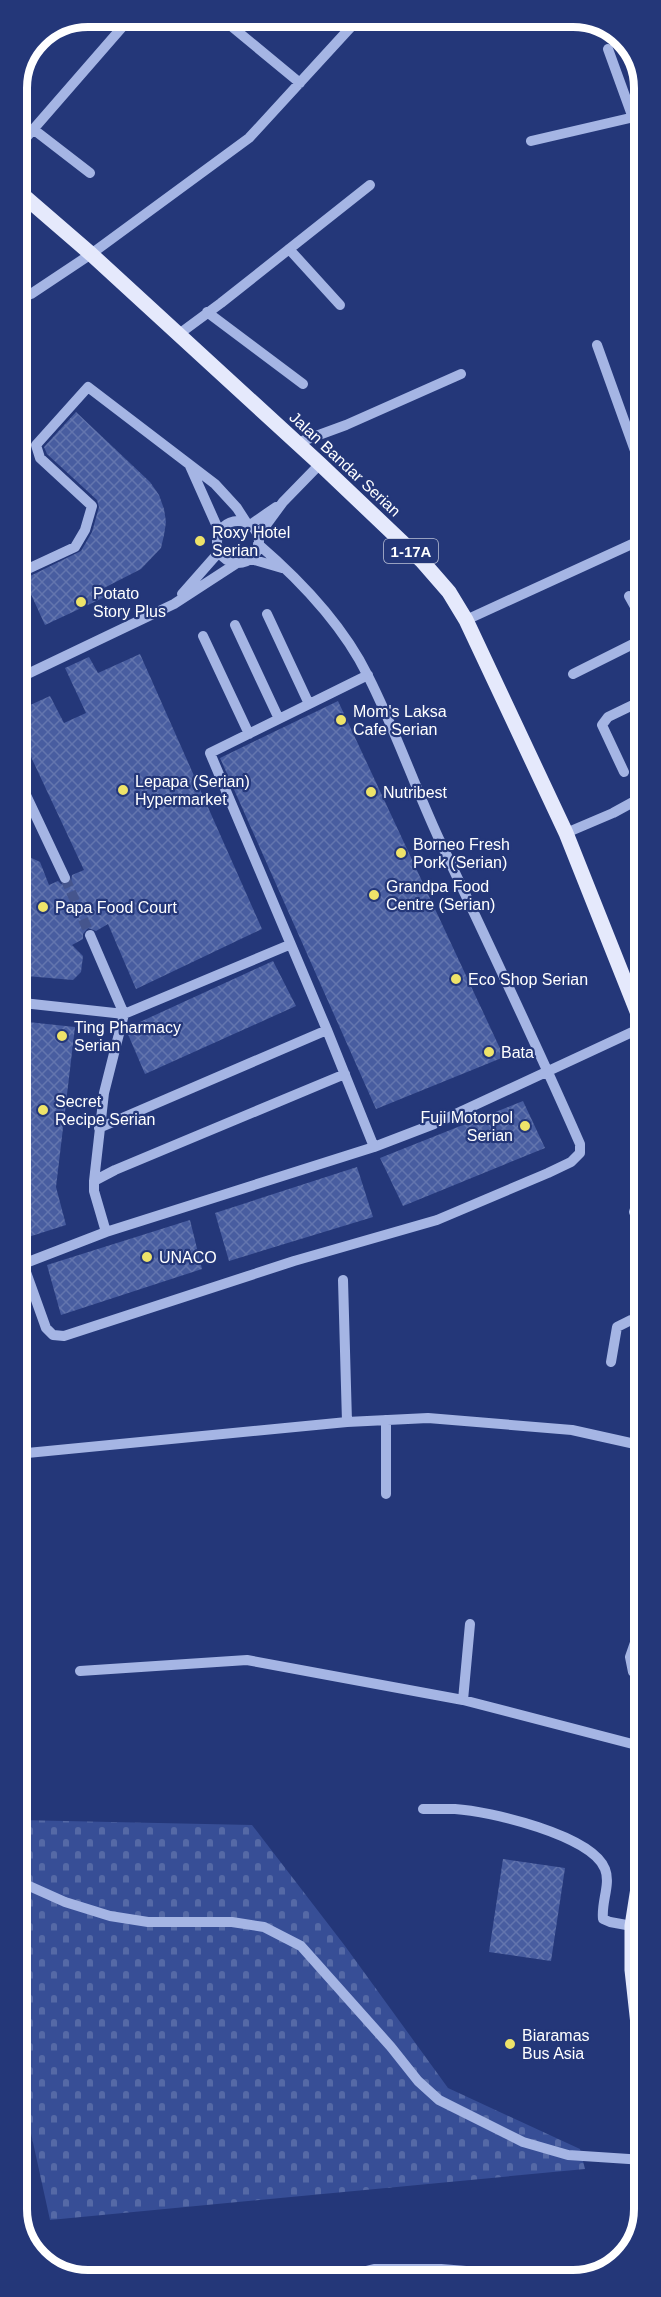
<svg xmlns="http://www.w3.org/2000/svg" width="661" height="2297" font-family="Helvetica,sans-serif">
	<defs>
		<pattern id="cemetery-stones" width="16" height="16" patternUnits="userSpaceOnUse" patternTransform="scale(1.5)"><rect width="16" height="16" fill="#374e96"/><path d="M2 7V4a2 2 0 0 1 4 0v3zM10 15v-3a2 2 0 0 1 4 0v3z" fill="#5569a6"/></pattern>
		<pattern id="building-cross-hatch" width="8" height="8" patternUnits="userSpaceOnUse" patternTransform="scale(1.5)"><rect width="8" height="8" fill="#485da0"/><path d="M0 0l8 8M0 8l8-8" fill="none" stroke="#6375ae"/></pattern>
	</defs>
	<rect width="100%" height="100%" fill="#243779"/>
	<!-- cemetery -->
	<path fill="url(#cemetery-stones)" d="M 18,1820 L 252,1825 L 345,1946 L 448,2088 L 580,2149 L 585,2169 L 50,2220 L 18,2074 Z"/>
	<!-- building -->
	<path fill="url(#building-cross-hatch)" d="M 76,412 L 150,482 L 159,495 L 164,509 L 166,522 L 164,535 L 161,548 L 141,569 L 100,590 L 107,596 L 45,625 L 24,579 L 81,551 L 92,532 L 99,507 L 97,500 L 47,454 L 44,447 Z
		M 140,654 L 262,929 L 136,989 L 108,924 L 96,931 L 88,928 L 83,934 L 83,939 L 72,945 L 83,956 L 81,972 L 73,980 L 26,976 L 26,941 L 17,935 L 17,861 L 21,853 L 40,862 L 49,885 L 58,881 L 61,884 L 68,885 L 71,882 L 72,875 L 84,870 L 17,727 L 17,711 L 50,696 L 64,723 L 86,713 L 65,668 L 89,657 L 98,673 Z
		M 338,701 L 504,1057 L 376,1109 L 220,758 Z
		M 273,961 L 296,1006 L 145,1074 L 127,1032 L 129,1027 Z
		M 28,1022 L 75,1027 L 56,1187 L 66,1225 L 19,1240 L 17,1240 L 17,1076 L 19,1058 L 24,1052 Z
		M 523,1101 L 545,1148 L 403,1206 L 380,1158 Z
		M 357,1167 L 373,1217 L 229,1261 L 215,1213 Z
		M 190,1220 L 202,1269 L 61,1315 L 47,1265 Z
		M 503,1859 L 565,1868 L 551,1961 L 489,1952 Z"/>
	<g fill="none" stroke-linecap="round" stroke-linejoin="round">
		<!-- minor-tunnel -->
		<path stroke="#45558d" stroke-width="10" stroke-dasharray="10 5" stroke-linecap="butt" d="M 65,878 L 90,935"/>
		<!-- minor -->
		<path stroke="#a5b5e4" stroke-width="10" d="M 225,21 L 300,83
			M 608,49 L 633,118
			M 33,129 L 90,173
			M 531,141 L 643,115
			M 17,148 L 131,17
			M 289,249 L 340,305
			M 17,300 L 31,294 L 91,254 L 249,138 L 360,17
			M 207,312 L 303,384
			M 179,334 L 221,303 L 370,185
			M 597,345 L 643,473
			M 297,443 L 346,425 L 461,374
			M 190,466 L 219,531
			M217 542a21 21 0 1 1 42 0a21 21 0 1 1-42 0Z
			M 250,525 L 276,507
			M 258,536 L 283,502 L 320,464
			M 251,559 L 282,568
			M 17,574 L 75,547 L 85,530 L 92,506 L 40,458 L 36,445 L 88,387 L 215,484 L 237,508 L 246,522
			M 182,594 L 219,552
			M 629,596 L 643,621
			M 267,614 L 309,704
			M 466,620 L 643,539
			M 235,625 L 279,719
			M 203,636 L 249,734
			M 573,674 L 643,639
			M 368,675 L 210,753 L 327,1030 L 374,1147
			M 17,679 L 174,604 L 237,563
			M 643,699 L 637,703 L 643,716
			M 624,772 L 602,725 L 608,717 L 637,703
			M 17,776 L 65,878
			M 17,820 L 30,804
			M 566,833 L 613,813 L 644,796
			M 289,945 L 124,1014 L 104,1093 L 94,1181 L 94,1191 L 106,1232 L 374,1147 L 434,1124 L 643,1027
			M 17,1051 L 23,1003 L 124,1014 L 90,935
			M 99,1128 L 327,1030
			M 644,1180 L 634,1212 L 644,1237
			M 94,1181 L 115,1170 L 345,1074
			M 17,1247 L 46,1328 L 53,1335 L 64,1336 L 294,1261 L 437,1220 L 548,1173 L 571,1162 L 580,1153 L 580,1144 C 535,1041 487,940 439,839 C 414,785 395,729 368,676 C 343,625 301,581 258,544
			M 23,1264 L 106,1232
			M 343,1280 L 347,1422
			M 611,1362 L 617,1327 L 631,1320 L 644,1322
			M 386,1420 L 386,1494
			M 17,1454 L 347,1422 L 428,1418 L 572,1430 L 644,1446
			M 644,1634 L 637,1637 L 630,1657 L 633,1672 L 644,1676
			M 80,1671 L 247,1660 L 463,1700 L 644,1747
			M 463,1700 L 470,1624
			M 423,1809 C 434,1809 445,1809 455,1809 C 489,1811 592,1835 605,1869 C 611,1884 601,1902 603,1919 L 610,1922 L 632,1926
			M 18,1881 L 65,1902 L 110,1916 L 148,1922 L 232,1922 L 264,1927 L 301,1946 L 391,2047 L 418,2081 L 439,2100 L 523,2142 L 568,2155 L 644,2160
			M 617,2261 L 631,2249
			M 330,2280 L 374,2269 L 441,2269 L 555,2278 L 597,2269 L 618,2260"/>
		<!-- major -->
		<path stroke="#e5e9fc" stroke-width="15" d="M 17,190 L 91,254 L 320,464 L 422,561 L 449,592 L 466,620 L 566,833 L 644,1029
			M 644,1850 L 632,1926 L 632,1970 L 644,2079"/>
	</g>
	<!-- markers -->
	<g fill="#eee369" stroke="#243779" stroke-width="2">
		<circle cx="200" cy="541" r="6"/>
		<circle cx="81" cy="602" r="6"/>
		<circle cx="341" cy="720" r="6"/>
		<circle cx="123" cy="790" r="6"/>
		<circle cx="371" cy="792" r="6"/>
		<circle cx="401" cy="853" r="6"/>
		<circle cx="374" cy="895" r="6"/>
		<circle cx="43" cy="907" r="6"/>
		<circle cx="456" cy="979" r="6"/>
		<circle cx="62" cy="1036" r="6"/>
		<circle cx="489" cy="1052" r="6"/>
		<circle cx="43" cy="1110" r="6"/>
		<circle cx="525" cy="1126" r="6"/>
		<circle cx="147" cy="1257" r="6"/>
		<circle cx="510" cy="2044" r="6"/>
	</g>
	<g text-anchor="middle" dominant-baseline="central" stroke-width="4.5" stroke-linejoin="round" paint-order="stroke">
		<!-- shield labels -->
		<rect fill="#243779" stroke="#bdc3d7" stroke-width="1.5" x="384" y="539" width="54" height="24" rx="4.5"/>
		<g font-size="15" font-weight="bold" fill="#fff">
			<text x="411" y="551">1-17A</text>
		</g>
		<!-- street labels -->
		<g font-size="16" fill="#fff" stroke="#243779">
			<text transform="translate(345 464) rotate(43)">Jalan Bandar Serian</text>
		</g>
		<!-- poi labels -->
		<g font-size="16" fill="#fff" stroke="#243779" text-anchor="start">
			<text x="212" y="532">Roxy Hotel<tspan x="212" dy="18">Serian</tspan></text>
			<text x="93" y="593">Potato<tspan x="93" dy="18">Story Plus</tspan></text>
			<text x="353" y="711">Mom's Laksa<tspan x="353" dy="18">Cafe Serian</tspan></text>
			<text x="135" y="781">Lepapa (Serian)<tspan x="135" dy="18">Hypermarket</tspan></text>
			<text x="383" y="792">Nutribest</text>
			<text x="413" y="844">Borneo Fresh<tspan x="413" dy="18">Pork (Serian)</tspan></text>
			<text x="386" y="886">Grandpa Food<tspan x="386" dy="18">Centre (Serian)</tspan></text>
			<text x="55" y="907">Papa Food Court</text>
			<text x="468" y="979">Eco Shop Serian</text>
			<text x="74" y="1027">Ting Pharmacy<tspan x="74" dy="18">Serian</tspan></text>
			<text x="501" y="1052">Bata</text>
			<text x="55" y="1101">Secret<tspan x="55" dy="18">Recipe Serian</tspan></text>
			<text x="513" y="1117" text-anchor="end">Fuji Motorpol<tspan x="513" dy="18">Serian</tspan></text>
			<text x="159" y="1257">UNACO</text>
			<text x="522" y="2035">Biaramas<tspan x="522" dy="18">Bus Asia</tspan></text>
		</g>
	</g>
	<!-- crop -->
	<path d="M0 0H661V2297H0ZM88 27H573A61 61 0 0 1 634 88V2209A61 61 0 0 1 573 2270H88A61 61 0 0 1 27 2209V88A61 61 0 0 1 88 27Z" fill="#243779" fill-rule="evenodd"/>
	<path fill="none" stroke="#fff" stroke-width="8" d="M88 27H573A61 61 0 0 1 634 88V2209A61 61 0 0 1 573 2270H88A61 61 0 0 1 27 2209V88A61 61 0 0 1 88 27Z"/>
</svg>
